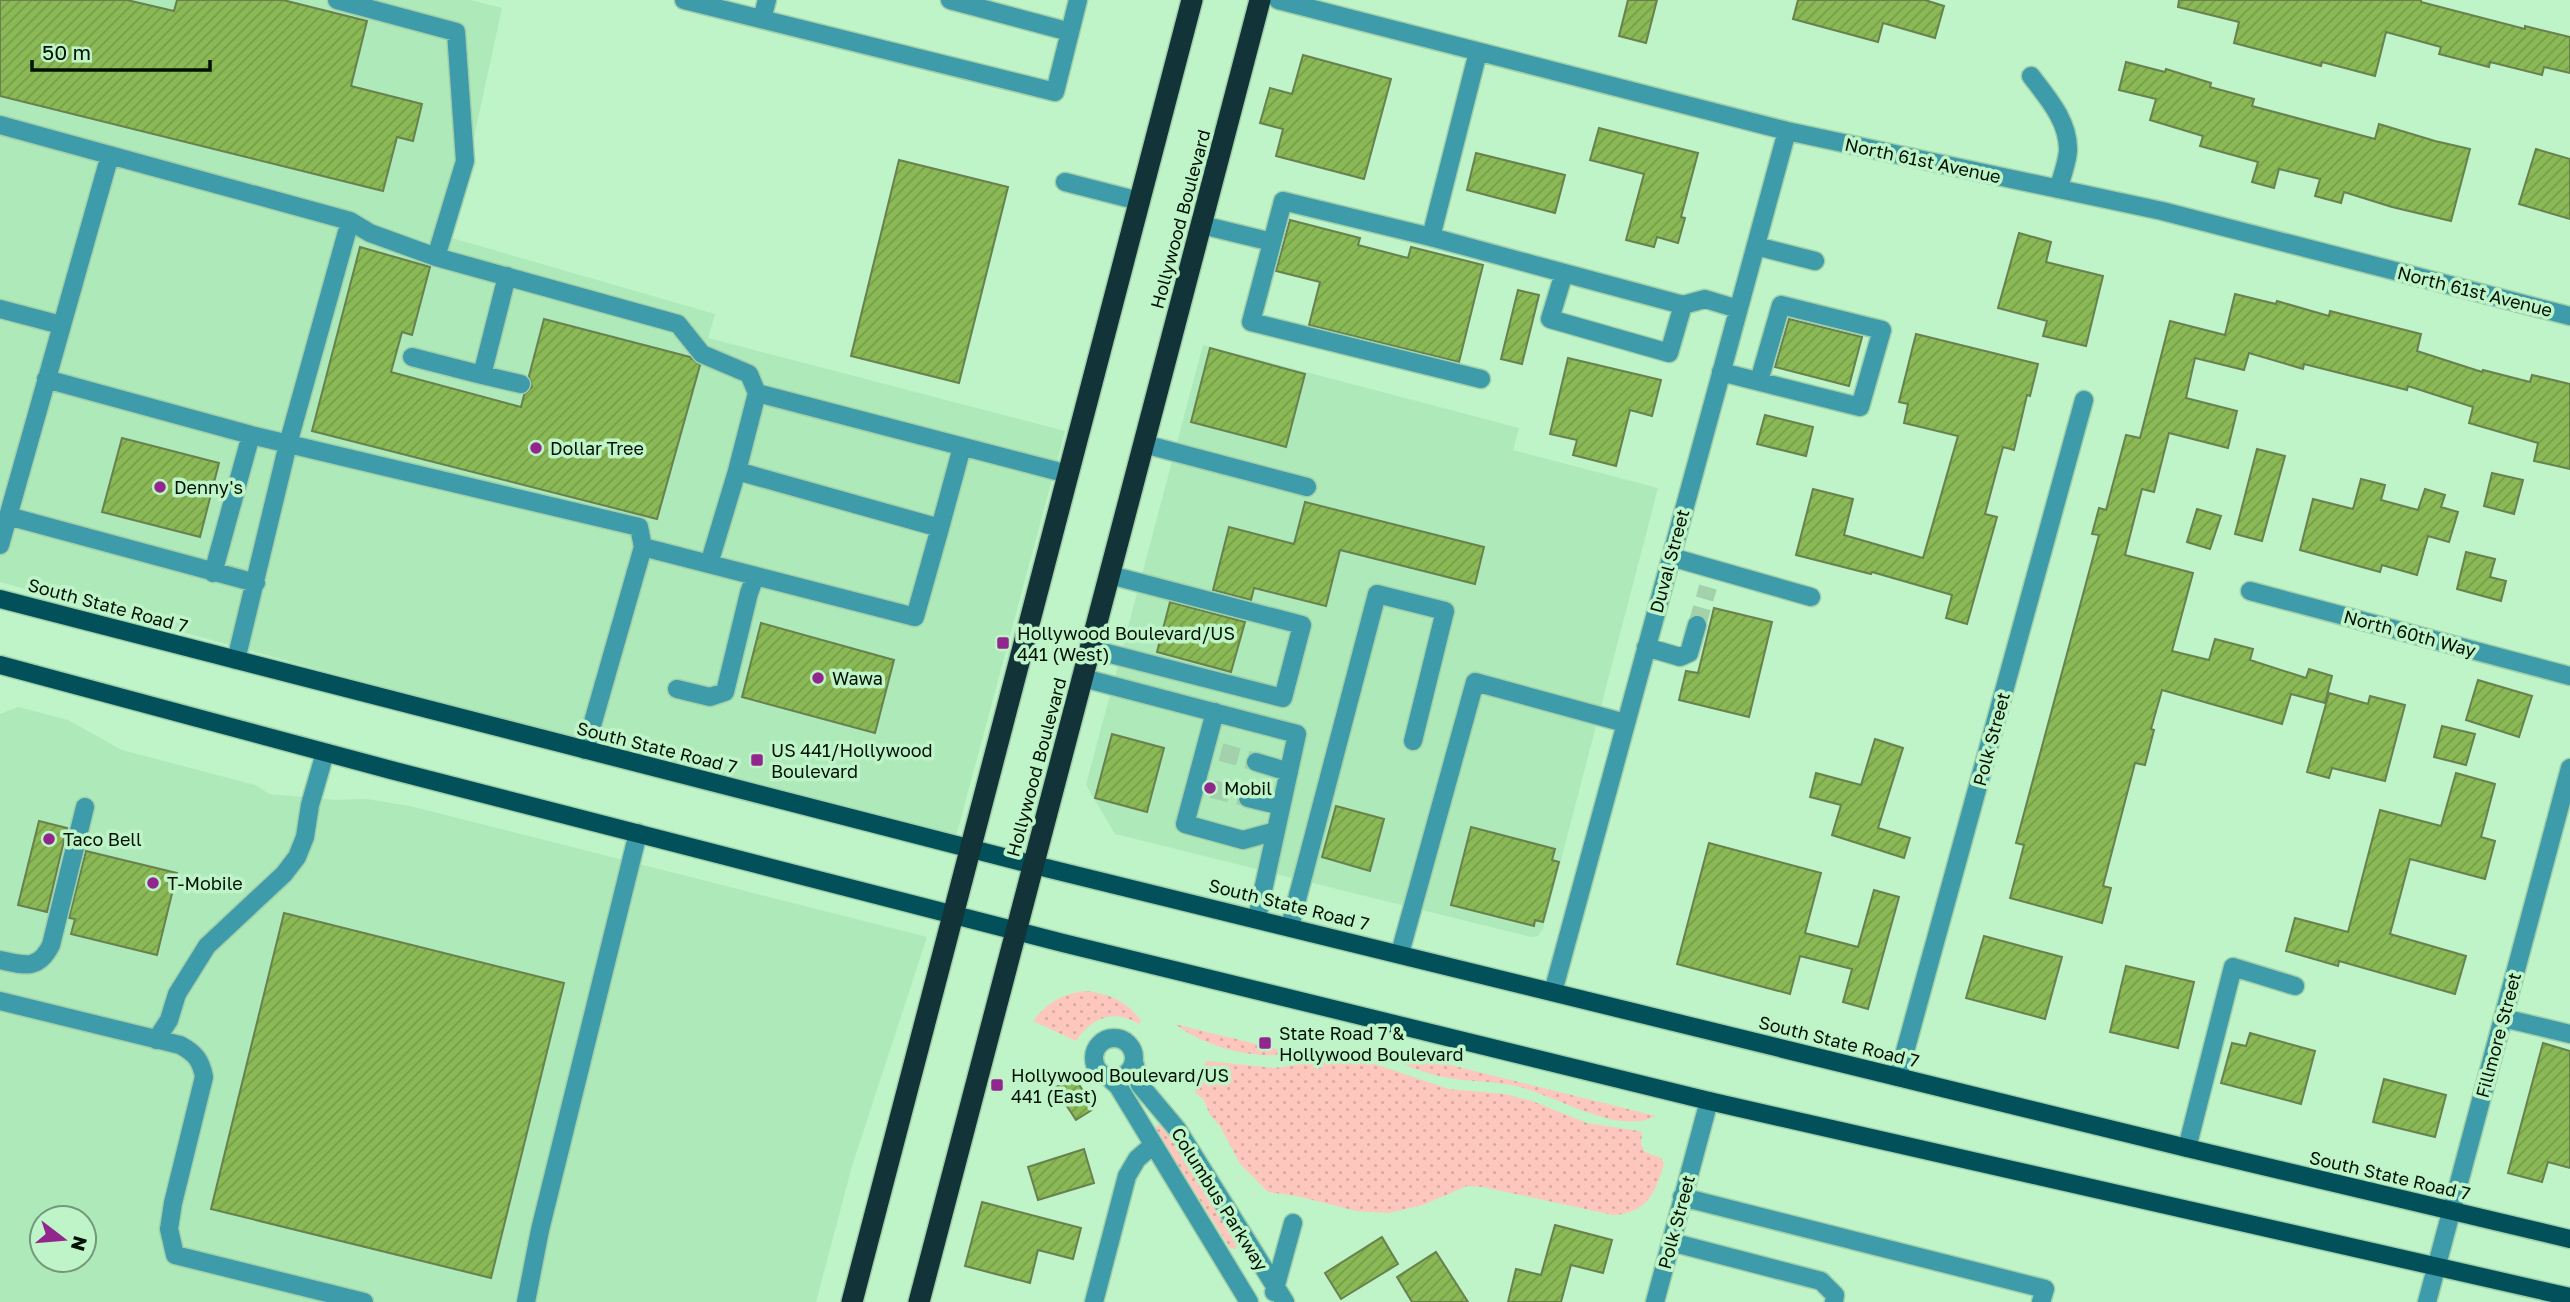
<svg xmlns="http://www.w3.org/2000/svg" width="2570" height="1302" font-family="'Golos Text',sans-serif">
	<defs>
		<pattern id="grass-dots" width="8" height="8" patternUnits="userSpaceOnUse" patternTransform="scale(1.75)"><rect width="8" height="8" fill="#fec7bd"/><path d="M2 2h.1M6 6h.1" fill="none" stroke="#d8aaa1" stroke-width="1.8" stroke-linecap="round"/></pattern>
		<pattern id="building-hatch" width="6" height="6" patternUnits="userSpaceOnUse" patternTransform="scale(1.75)"><rect width="6" height="6" fill="#8ab955"/><path d="M-1 1l2-2M0 6l6-6M5 7l2-2" fill="none" stroke="#759e49"/></pattern>
	</defs>
	<rect width="100%" height="100%" fill="#bff3c8"/>
	<!-- built -->
	<path fill="#aee9b9" fill-rule="evenodd" d="M 0,0 L 470,0 L 502,8 L 452,238 L 715,314 L 708,338 L 1065,431 L 954,844 L 0,582 Z
		M 1203,345 L 1519,428 L 1513,450 L 1658,488 L 1543,929 L 1538,936 L 1531,937 L 1115,834 L 1086,785 Z
		M 18,707 L 68,720 L 122,750 L 255,785 L 269,794 L 335,800 L 366,799 L 410,806 L 927,937 L 852,1166 L 816,1302 L 0,1302 L 0,714 ZM 42,1218 L 84,1218 L 84,1260 L 42,1260 Z"/>
	<!-- grass -->
	<path fill="url(#grass-dots)" d="M 1086,991 C 1109,994 1128,1001 1141,1021 L 1139,1024 C 1114,1008 1091,1018 1076,1041 L 1033,1021 C 1048,1002 1062,994 1086,991 Z
		M 1174,1024 L 1298,1054 C 1251,1059 1213,1050 1174,1024 Z
		M 1366,1050 L 1390,1050 L 1656,1116 C 1616,1137 1552,1092 1511,1085 C 1485,1080 1458,1082 1431,1074 C 1409,1068 1388,1057 1366,1050 Z
		M 1339,1058 L 1363,1060 L 1449,1089 L 1505,1094 L 1532,1101 L 1587,1123 L 1639,1131 L 1642,1132 L 1641,1144 L 1645,1152 L 1661,1158 L 1664,1163 C 1656,1193 1647,1213 1613,1215 L 1483,1187 L 1467,1186 L 1423,1205 L 1389,1213 L 1356,1211 L 1297,1196 L 1268,1192 L 1240,1164 L 1220,1126 L 1210,1115 L 1204,1100 L 1196,1093 L 1193,1085 L 1195,1076 L 1207,1061 L 1275,1068 Z
		M 1160,1124 L 1164,1126 L 1236,1242 L 1237,1247 L 1234,1249 L 1230,1248 L 1157,1132 L 1156,1127 Z"/>
	<!-- building -->
	<path fill="url(#building-hatch)" stroke="#68814f" stroke-width="2" d="M 0,0 L 127,0 L 174,11 L 177,0 L 283,0 L 367,21 L 351,86 L 422,104 L 413,141 L 397,137 L 383,191 L 0,96 Z
		M 1628,0 L 1657,0 L 1646,43 L 1619,36 Z
		M 1798,0 L 1925,0 L 1944,6 L 1935,38 L 1883,23 L 1878,42 L 1793,19 Z
		M 2179,0 L 2421,0 L 2421,2 L 2525,29 L 2525,26 L 2570,37 L 2570,73 L 2544,67 L 2542,75 L 2490,62 L 2489,67 L 2439,54 L 2441,47 L 2386,32 L 2375,76 L 2322,62 L 2321,66 L 2234,43 L 2239,22 L 2178,7 Z
		M 1303,55 L 1391,79 L 1364,179 L 1276,156 L 1283,129 L 1260,123 L 1270,88 L 1292,94 Z
		M 2126,62 L 2165,72 L 2166,69 L 2211,83 L 2210,87 L 2254,99 L 2252,106 L 2375,139 L 2379,124 L 2435,141 L 2470,149 L 2451,221 L 2392,207 L 2344,192 L 2341,203 L 2315,196 L 2320,179 L 2279,169 L 2274,188 L 2252,182 L 2258,162 L 2200,146 L 2203,136 L 2150,120 L 2156,99 L 2119,90 Z
		M 1599,128 L 1698,153 L 1681,217 L 1685,218 L 1678,243 L 1657,237 L 1654,247 L 1626,240 L 1644,174 L 1590,160 Z
		M 2536,149 L 2570,159 L 2570,219 L 2519,204 Z
		M 1476,153 L 1565,175 L 1555,213 L 1467,190 Z
		M 899,160 L 1008,187 L 959,383 L 851,356 Z
		M 1290,220 L 1360,238 L 1358,245 L 1408,258 L 1411,247 L 1483,265 L 1459,362 L 1309,325 L 1320,282 L 1276,271 Z
		M 2019,233 L 2051,242 L 2046,262 L 2103,276 L 2086,346 L 2043,336 L 2047,321 L 1998,308 Z
		M 360,247 L 430,267 L 412,335 L 402,332 L 391,372 L 521,407 L 524,395 L 532,387 L 529,376 L 544,319 L 690,357 L 700,365 L 657,519 L 312,431 Z
		M 1518,290 L 1539,295 L 1522,364 L 1501,359 Z
		M 2235,294 L 2276,304 L 2277,301 L 2329,316 L 2330,311 L 2421,334 L 2417,351 L 2482,372 L 2483,370 L 2530,382 L 2532,375 L 2570,384 L 2570,469 L 2534,461 L 2538,443 L 2469,423 L 2473,407 L 2408,386 L 2407,390 L 2304,364 L 2303,369 L 2249,353 L 2244,370 L 2195,358 L 2186,398 L 2237,411 L 2228,448 L 2169,433 L 2154,492 L 2142,489 L 2125,555 L 2193,573 L 2172,651 L 2209,660 L 2215,639 L 2253,649 L 2250,660 L 2306,678 L 2309,669 L 2332,676 L 2325,703 L 2291,694 L 2282,724 L 2162,690 L 2151,729 L 2154,730 L 2145,765 L 2135,763 L 2103,886 L 2111,888 L 2102,923 L 2010,898 L 2024,845 L 2016,843 L 2099,535 L 2092,534 L 2099,508 L 2106,510 L 2126,435 L 2140,438 L 2170,321 L 2225,335 Z
		M 1789,319 L 1862,337 L 1849,386 L 1775,367 Z
		M 1916,334 L 2038,364 L 2030,396 L 2027,395 L 2014,450 L 2003,447 L 1985,514 L 1997,517 L 1967,624 L 1946,618 L 1952,595 L 1872,572 L 1871,574 L 1796,555 L 1813,489 L 1853,499 L 1844,535 L 1923,558 L 1958,436 L 1904,423 L 1908,404 L 1899,402 Z
		M 1210,348 L 1305,374 L 1286,447 L 1191,422 Z
		M 1568,358 L 1661,380 L 1652,416 L 1630,410 L 1616,466 L 1573,455 L 1577,440 L 1550,434 Z
		M 1765,415 L 1813,427 L 1806,456 L 1757,444 Z
		M 122,438 L 219,463 L 200,537 L 102,512 Z
		M 2257,449 L 2285,456 L 2262,541 L 2235,534 Z
		M 2492,473 L 2523,480 L 2514,514 L 2484,506 Z
		M 2361,479 L 2385,485 L 2381,500 L 2418,510 L 2425,489 L 2445,495 L 2441,507 L 2458,512 L 2449,542 L 2428,536 L 2417,575 L 2382,565 L 2380,572 L 2300,550 L 2313,499 L 2353,509 Z
		M 1305,502 L 1484,547 L 1475,584 L 1340,550 L 1326,606 L 1254,588 L 1251,600 L 1213,590 L 1229,527 L 1294,544 Z
		M 2197,509 L 2221,516 L 2210,549 L 2187,542 Z
		M 2466,552 L 2495,559 L 2490,577 L 2506,581 L 2501,601 L 2457,589 Z
		M 1170,602 L 1245,622 L 1231,672 L 1157,652 Z
		M 1714,608 L 1772,622 L 1749,717 L 1679,700 L 1686,671 L 1698,673 Z
		M 761,623 L 894,660 L 875,733 L 742,697 Z
		M 2478,680 L 2532,696 L 2519,737 L 2466,720 Z
		M 2329,693 L 2368,704 L 2370,696 L 2405,705 L 2385,781 L 2332,768 L 2329,778 L 2307,772 Z
		M 2442,726 L 2475,734 L 2466,765 L 2434,757 Z
		M 1112,734 L 1164,748 L 1147,812 L 1095,798 Z
		M 1875,739 L 1903,748 L 1878,828 L 1910,838 L 1904,858 L 1832,835 L 1841,805 L 1810,797 L 1816,773 L 1861,785 Z
		M 2456,773 L 2495,784 L 2481,837 L 2495,841 L 2485,879 L 2410,859 L 2390,934 L 2466,956 L 2455,994 L 2339,961 L 2338,966 L 2286,951 L 2295,918 L 2348,932 L 2380,810 L 2441,826 Z
		M 1336,806 L 1384,819 L 1370,871 L 1322,857 Z
		M 39,821 L 67,828 L 47,912 L 18,905 Z
		M 1471,827 L 1555,849 L 1552,860 L 1559,862 L 1543,922 L 1535,920 L 1534,926 L 1451,905 Z
		M 1709,843 L 1821,873 L 1805,933 L 1858,947 L 1874,890 L 1899,897 L 1868,1009 L 1843,1002 L 1852,969 L 1800,956 L 1790,994 L 1677,964 Z
		M 86,851 L 177,873 L 157,955 L 71,934 L 75,919 L 69,918 Z
		M 284,913 L 564,983 L 491,1278 L 211,1209 Z
		M 1984,936 L 2062,957 L 2045,1019 L 1966,998 Z
		M 2126,966 L 2194,982 L 2178,1048 L 2110,1032 Z
		M 2250,1033 L 2315,1051 L 2301,1104 L 2221,1083 L 2232,1043 L 2246,1046 Z
		M 2543,1043 L 2570,1051 L 2570,1168 L 2548,1162 L 2542,1182 L 2508,1173 Z
		M 1073,1076 L 1095,1108 L 1076,1120 L 1055,1088 Z
		M 2384,1079 L 2446,1095 L 2435,1137 L 2373,1122 Z
		M 1084,1149 L 1094,1183 L 1038,1200 L 1028,1167 Z
		M 982,1202 L 1081,1228 L 1073,1259 L 1038,1250 L 1030,1283 L 965,1266 Z
		M 1555,1225 L 1612,1240 L 1603,1273 L 1571,1265 L 1561,1302 L 1508,1302 L 1516,1269 L 1541,1275 Z
		M 1382,1237 L 1398,1264 L 1341,1299 L 1325,1273 Z
		M 1436,1252 L 1468,1302 L 1412,1302 L 1397,1277 Z"/>
	<g fill="none" stroke-linecap="round" stroke-linejoin="round">
		<!-- minor-tunnel -->
		<path stroke="#a2d1ab" stroke-width="18" stroke-dasharray="18 9" stroke-linecap="butt" d="M 1697,625 L 1708,587
			M 1221,752 L 1256,762
			M 1212,789 L 1248,798"/>
		<!-- minor casing -->
		<g stroke="#a1cfa9" stroke-width="21">
			<path id="minor" d="M 337,0 L 456,32 L 465,161 L 436,257
				M 684,0 L 1055,92 L 1078,0
				M 950,0 L 1070,32
				M 1278,0 L 1787,131 L 2162,211 L 2570,316
				M 762,19 L 767,0
				M 2031,76 C 2048,98 2069,122 2068,151 C 2067,163 2062,177 2058,189
				M 0,125 L 350,221 L 288,444 L 236,660
				M 1065,182 L 1139,201
				M 350,221 L 370,233 L 436,257 L 678,324 L 702,354 L 749,374 L 757,393 L 737,471 L 940,528 L 962,447
				M 1202,225 L 1272,242
				M 1431,237 L 1478,52
				M 1756,246 L 1815,261
				M 1564,273 L 1683,305 L 1669,353 L 1550,319 Z
				M 1683,305 L 1705,299 L 1738,309
				M 0,309 L 61,325
				M 412,357 L 482,375 L 507,276
				M 1721,372 L 1860,407 L 1882,330 L 1781,305 L 1759,381
				M 482,375 L 521,384
				M 46,379 L 251,435 L 639,527 L 643,547 L 915,617 L 940,528
				M 1481,379 L 1251,322 L 1283,201 L 1431,237 L 1564,273
				M 757,393 L 1068,474
				M 1144,444 L 1307,487
				M 8,516 L 256,583
				M 0,545 L 110,155
				M 1671,557 L 1811,597
				M 709,564 L 737,471
				M 213,573 L 251,435
				M 2250,591 L 2570,676
				M 1646,647 L 1680,657 L 1689,653 L 1697,625
				M 1091,649 L 1283,698 L 1302,625 L 1110,575
				M 1083,678 L 1297,734 L 1257,918
				M 677,689 L 710,697 L 725,692 L 749,593 L 755,577
				M 1215,712 L 1185,824 L 1243,840 L 1276,831
				M 585,750 L 643,547
				M 1256,762 L 1289,772
				M 1248,798 L 1281,806
				M 1290,926 L 1377,594 L 1445,611 L 1413,741
				M 1400,953 L 1475,682 L 1625,723
				M 0,960 C 24,965 38,971 51,945 L 85,807
				M 1553,992 L 1787,131
				M 0,1001 L 180,1045 C 195,1053 201,1060 204,1077 L 173,1203 L 169,1229 L 175,1255 L 364,1302
				M 2503,1018 L 2570,1034
				M1094 1058a20 20 0 1 1 40 0a20 20 0 1 1-40 0Z
				M 156,1040 L 169,1020 L 177,994 L 207,946 L 284,874 L 297,857 L 305,837 L 310,805 L 325,753
				M 1134,1062 L 1140,1085 L 1177,1129 L 1285,1302
				M 1898,1077 L 2084,400
				M 1109,1078 L 1118,1086 L 1249,1302
				M 2187,1148 L 2233,967 L 2295,986
				M 1682,1197 L 2045,1289 L 2041,1302
				M 1671,1242 L 1821,1281 L 1835,1295 L 1834,1302
				M 1274,1292 L 1293,1223
				M 526,1302 L 540,1230 L 638,833
				M 1094,1302 L 1127,1176 L 1137,1159 L 1153,1145
				M 1655,1302 L 1709,1101
				M 2427,1302 L 2570,768"/>
		</g>
		<!-- major casing -->
		<g stroke="#a1cfa9" stroke-width="21">
			<path id="major" d="M 0,599 L 1034,865 L 2187,1148 L 2570,1239
				M 0,665 L 391,770 L 1063,943 L 1709,1101 L 2570,1297"/>
		</g>
		<!-- highway casing -->
		<g stroke="#a1cfa9" stroke-width="24">
			<path id="highway" d="M 852,1302 L 1192,0
				M 919,1302 L 1260,0"/>
		</g>
		<!-- minor -->
		<use href="#minor" stroke="#3d9baa" stroke-width="18"/>
		<!-- major -->
		<use href="#major" stroke="#01505a" stroke-width="18"/>
		<!-- highway -->
		<use href="#highway" stroke="#123439" stroke-width="21"/>
	</g>
	<!-- markers -->
	<g fill="#91278c" stroke="#bff3c8" stroke-width="2.5">
		<circle cx="536" cy="448" r="7"/>
		<circle cx="160" cy="487" r="7"/>
		<rect x="996" y="636" width="14" height="14" rx="3.5"/>
		<circle cx="818" cy="678" r="7"/>
		<rect x="750" y="753" width="14" height="14" rx="3.5"/>
		<circle cx="1210" cy="788" r="7"/>
		<circle cx="49" cy="839" r="7"/>
		<circle cx="153" cy="883" r="7"/>
		<rect x="1258" y="1036" width="14" height="14" rx="3.5"/>
		<rect x="990" y="1078" width="14" height="14" rx="3.5"/>
	</g>
	<g text-anchor="middle" dominant-baseline="central" stroke-width="7" stroke-linejoin="round" paint-order="stroke">
		<!-- street labels -->
		<g font-size="18" fill="#011205" stroke="#bff3c8">
			<text transform="translate(1923 160) rotate(12)">North 61st Avenue</text>
			<text transform="translate(1180 219) rotate(-75)">Hollywood Boulevard</text>
			<text transform="translate(2475 291) rotate(14)">North 61st Avenue</text>
			<text transform="translate(1669 561) rotate(-75)">Duval Street</text>
			<text transform="translate(108 605) rotate(15)">South State Road 7</text>
			<text transform="translate(2410 633) rotate(15)">North 60th Way</text>
			<text transform="translate(1991 739) rotate(-75)">Polk Street</text>
			<text transform="translate(657 747) rotate(14)">South State Road 7</text>
			<text transform="translate(1036 767) rotate(-75)">Hollywood Boulevard</text>
			<text transform="translate(1289 904) rotate(14)">South State Road 7</text>
			<text transform="translate(2498 1035) rotate(-75)">Fillmore Street</text>
			<text transform="translate(1839 1041) rotate(14)">South State Road 7</text>
			<text transform="translate(2390 1175) rotate(13)">South State Road 7</text>
			<text transform="translate(1220 1199) rotate(58)">Columbus Parkway</text>
			<text transform="translate(1676 1222) rotate(-75)">Polk Street</text>
		</g>
		<!-- poi labels -->
		<g font-size="18" fill="#011205" stroke="#bff3c8" text-anchor="start">
			<text x="550" y="448">Dollar Tree</text>
			<text x="174" y="487">Denny's</text>
			<text x="1017" y="633">Hollywood Boulevard/US<tspan x="1017" dy="21">441 (West)</tspan></text>
			<text x="832" y="678">Wawa</text>
			<text x="771" y="750">US 441/Hollywood<tspan x="771" dy="21">Boulevard</tspan></text>
			<text x="1224" y="788">Mobil</text>
			<text x="63" y="839">Taco Bell</text>
			<text x="167" y="883">T-Mobile</text>
			<text x="1279" y="1033">State Road 7 &amp;<tspan x="1279" dy="21">Hollywood Boulevard</tspan></text>
			<text x="1011" y="1075">Hollywood Boulevard/US<tspan x="1011" dy="21">441 (East)</tspan></text>
		</g>
	</g>
	<!-- north arrow -->
	<g transform="translate(63 1239) rotate(106)"><circle r="33" fill="#bff3c8" stroke="#73997a" stroke-width="2"/>
	<path d="M0-5L12 26L0 18L-12 26Z" fill="#91278c"/>
	<text y="-10" font-size="19" font-weight="bold" text-anchor="middle" fill="#011205">N</text>
	</g>
	<!-- scale -->
	<path d="M32 60v10h178v-10" fill="none" stroke="#011205" stroke-width="3.5"/>
	<text x="42" y="60" font-size="21" fill="#011205" stroke="#bff3c8" stroke-width="5" paint-order="stroke">50 m</text>
</svg>
